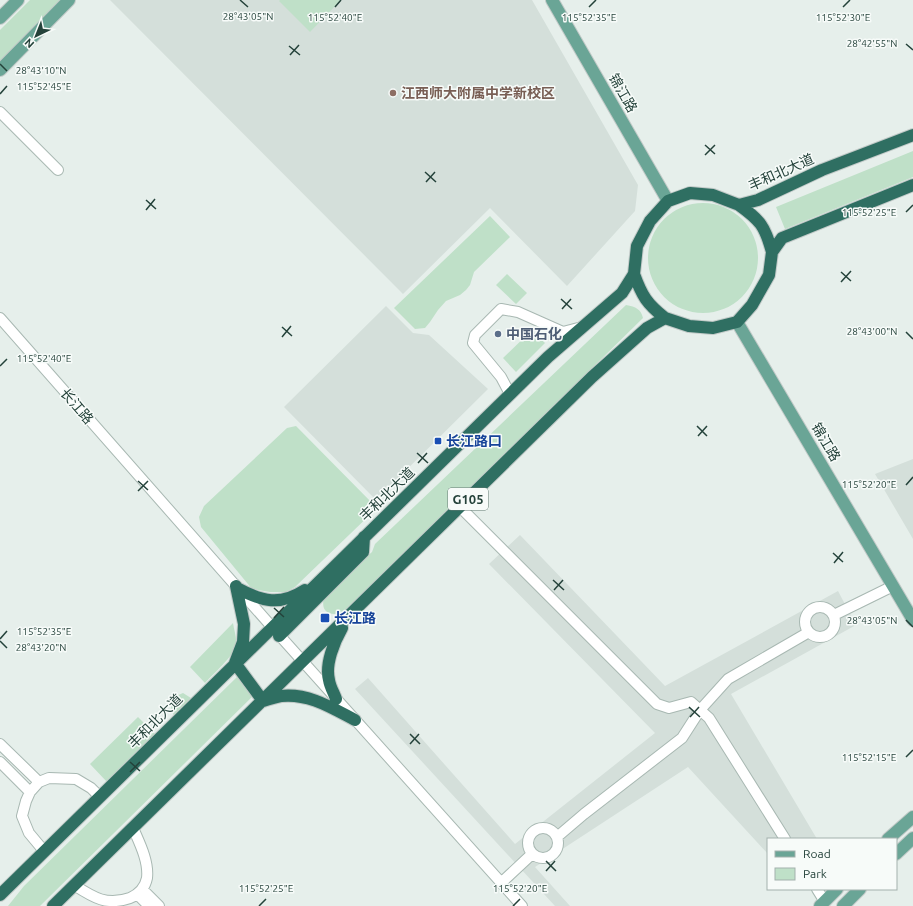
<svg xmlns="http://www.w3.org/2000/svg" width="913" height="906" font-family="Ubuntu,'Noto Sans SC',sans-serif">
	<rect width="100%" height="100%" fill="#e6efeb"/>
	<!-- built -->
	<path fill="#d4dfda" d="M 110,0 L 532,0 L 638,185 L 635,211 L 567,286 L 490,208 L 403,294 Z
		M 386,306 L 413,333 L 429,335 L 488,389 L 376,500 L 284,407 Z
		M 913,459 L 913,539 L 875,474 Z
		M 520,535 L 665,686 L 838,591 L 856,625 L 731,694 L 817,839 L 768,839 L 768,854 L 688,767 L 535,867 L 570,906 L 555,906 L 355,689 L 368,678 L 515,844 L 655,733 L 489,564 Z"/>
	<!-- green -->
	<path fill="#bfe0c8" d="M 30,0 L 61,0 L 0,62 L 0,30 Z
		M 280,0 L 339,0 L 340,1 L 310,32 L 279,1 Z
		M 913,151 L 913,177 L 785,229 L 776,207 Z
		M648 258a55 55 0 1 1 110 0a55 55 0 1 1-110 0Z
		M 490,216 L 510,237 L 474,272 L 470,285 L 466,290 L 460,295 L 446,301 L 438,310 L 430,322 L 425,328 L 415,329 L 394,308 Z
		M 507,274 L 527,293 L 516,304 L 496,285 Z
		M 626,305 C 636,307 641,309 643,318 L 342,614 C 325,615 320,610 325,593 L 372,552 L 375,544 Z
		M 532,330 L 545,343 L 516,372 L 503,358 Z
		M 296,426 L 377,508 L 295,587 L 286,592 L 270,592 L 252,589 L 201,527 L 199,517 L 204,506 L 287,428 Z
		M 233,623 C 234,630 237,638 236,645 C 234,656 213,674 205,683 L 190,667 Z
		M 237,677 L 242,677 L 256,693 L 40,906 L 8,906 L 24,886 Z
		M 183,693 L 191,698 L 174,716 L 171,707 L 176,696 Z
		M 138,717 L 155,734 L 107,782 L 90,764 Z"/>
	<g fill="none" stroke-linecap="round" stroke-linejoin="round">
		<!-- minor casing -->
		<g stroke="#a8b8b2" stroke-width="12">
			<path id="minor" d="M 0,112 L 58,170
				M 0,318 L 272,627 L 522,906
				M 510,394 L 501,377 L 473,343 L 475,335 L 501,309 L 518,312 L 563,332 L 582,327
				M 460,507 L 657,704 L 669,708 L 691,702 L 709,718 L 785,839
				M805 622a15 15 0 1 1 30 0a15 15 0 1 1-30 0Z
				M 834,615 L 893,586
				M 0,744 L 39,782
				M 0,762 L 30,792
				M528 843a15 15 0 1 1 30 0a15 15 0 1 1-30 0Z
				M 557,837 L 584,814 L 682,738 L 700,710 L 728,679 L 809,632
				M 44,851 L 29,833 L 22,816 L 26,801 L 30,792 L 39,782 L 49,778 L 76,779 L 91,788 L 100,797
				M 501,883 L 532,854
				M 74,885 C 94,898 107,906 130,898 C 139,894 145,888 147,878 C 149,861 139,842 133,828
				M 142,889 L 159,906
				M 817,889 L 825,902
				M 138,895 L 149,906"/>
		</g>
		<!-- major casing -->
		<g stroke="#c2cac8" stroke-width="14">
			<path id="major" d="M 552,0 L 668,201
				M 0,18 L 18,0
				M 0,70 L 69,0
				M 737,322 L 913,620
				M 888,839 L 913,817
				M 896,854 L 913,838
				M 820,906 L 837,889
				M 843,906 L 860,889"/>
		</g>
		<!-- highway casing -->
		<g stroke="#c2cac8" stroke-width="14">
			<path id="highway" d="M 739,205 C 760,220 765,226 772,252
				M 634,274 C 642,296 647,304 665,318
				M 236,586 L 244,624 L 243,642 L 235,663 L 263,701 C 269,699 275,697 281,696 C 309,693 332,708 355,720
				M 237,588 C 263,602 280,606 305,590
				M 279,636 L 363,552 L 364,537
				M 336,699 C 334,693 330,687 329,680 C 325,664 334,642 342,628
				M 0,895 L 548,357 L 622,293 L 634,274 L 637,246 L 650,221 L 668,201 L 690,193 L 713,195 L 739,205 L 758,200 L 822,170 L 913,135
				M 53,906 L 592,377 L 647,328 L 665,318 L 689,326 L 713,328 L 737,322 L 752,305 L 769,275 L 772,252 L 782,238 L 913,185"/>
		</g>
		<!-- minor -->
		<use href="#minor" stroke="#fff" stroke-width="10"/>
		<!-- major -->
		<use href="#major" stroke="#6aa596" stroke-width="12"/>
		<!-- highway -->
		<use href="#highway" stroke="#2f6f62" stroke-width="12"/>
	</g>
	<!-- ticks -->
	<path fill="none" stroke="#24423a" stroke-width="1.5" d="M 240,0 L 248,7M 335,7 L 341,0M 589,7 L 596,0M 843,7 L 850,0M 906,44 L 913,50M 289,46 L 300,55M 290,55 L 299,45M 0,64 L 7,71M 0,94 L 7,86M 705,145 L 715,154M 705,155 L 715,145M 425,172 L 436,182M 426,182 L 435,172M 146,200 L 156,209M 146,210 L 155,199M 906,212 L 913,205M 841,272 L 851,281M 841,282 L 851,271M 561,299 L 572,309M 562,309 L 571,299M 282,327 L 292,336M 906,332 L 913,339M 282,337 L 291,326M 0,366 L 7,359M 697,426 L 707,436M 698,436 L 707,426M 417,453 L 428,463M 418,463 L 427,453M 138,481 L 148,490M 906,485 L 913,477M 138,491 L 148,481M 833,553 L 843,562M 834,563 L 843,552M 553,580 L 564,590M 554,590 L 563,580M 274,608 L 284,617M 274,618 L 284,607M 906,620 L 913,627M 0,639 L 7,631M 0,641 L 7,648M 689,707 L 700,717M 690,717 L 699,707M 410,734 L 420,744M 410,744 L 419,734M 906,757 L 913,750M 130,762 L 140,771M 130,772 L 140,762M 546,861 L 556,871M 546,871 L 555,861M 259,906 L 266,899M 513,906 L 520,899"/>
	<!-- markers -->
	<circle fill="#8d6e63" stroke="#f7fbf9" stroke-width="1.5" cx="393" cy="93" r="4"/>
	<circle fill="#5c6f8a" stroke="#f7fbf9" stroke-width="1.5" cx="498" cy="334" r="4"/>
	<g fill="#1a4fb4" stroke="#f7fbf9" stroke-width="1.5">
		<rect x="434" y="437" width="8" height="8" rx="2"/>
		<rect x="320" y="613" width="10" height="10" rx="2"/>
	</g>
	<g text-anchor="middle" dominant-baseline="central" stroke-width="3" stroke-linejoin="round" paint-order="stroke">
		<!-- shield labels -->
		<rect fill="#f7fbf9" stroke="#637a73" stroke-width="1" x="448" y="488" width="40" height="22" rx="3"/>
		<g font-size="13" font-weight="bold" fill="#24423a">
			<text x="468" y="499">G105</text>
		</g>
		<!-- education labels -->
		<g font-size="14" font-weight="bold" fill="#785e54" stroke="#f7fbf9" text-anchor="start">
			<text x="401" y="93">江西师大附属中学新校区</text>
		</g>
		<!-- street labels -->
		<g font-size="14" fill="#24423a" stroke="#f7fbf9">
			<text transform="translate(623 93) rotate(60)">锦江路</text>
			<text transform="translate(781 172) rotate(-24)">丰和北大道</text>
			<text transform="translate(77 406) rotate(49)">长江路</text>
			<text transform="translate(826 442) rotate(59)">锦江路</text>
			<text transform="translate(387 494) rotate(-44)">丰和北大道</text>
			<text transform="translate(155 721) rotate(-45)">丰和北大道</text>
		</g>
		<!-- service labels -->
		<g font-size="14" font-weight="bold" fill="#4e5e75" stroke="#f7fbf9" text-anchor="start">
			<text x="506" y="334">中国石化</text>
		</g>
		<!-- transit labels -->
		<g font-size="14" font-weight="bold" fill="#164399" stroke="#f7fbf9" text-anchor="start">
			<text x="446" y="441">长江路口</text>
			<text x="334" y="618">长江路</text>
		</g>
	</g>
	<g font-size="10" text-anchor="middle" fill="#24423a" stroke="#f7fbf9" stroke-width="3" stroke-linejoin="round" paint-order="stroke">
		<text x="248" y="20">28°43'05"N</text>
		<text x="335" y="21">115°52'40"E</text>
		<text x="589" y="21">115°52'35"E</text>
		<text x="843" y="21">115°52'30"E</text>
		<text x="872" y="47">28°42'55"N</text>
		<text x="41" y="74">28°43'10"N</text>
		<text x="44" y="90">115°52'45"E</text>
		<text x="869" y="216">115°52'25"E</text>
		<text x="872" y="335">28°43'00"N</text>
		<text x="44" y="362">115°52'40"E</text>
		<text x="869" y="488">115°52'20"E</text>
		<text x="872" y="624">28°43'05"N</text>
		<text x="44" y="635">115°52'35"E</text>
		<text x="41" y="651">28°43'20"N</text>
		<text x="869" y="761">115°52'15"E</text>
		<text x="266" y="892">115°52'25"E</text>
		<text x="520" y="892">115°52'20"E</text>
	</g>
	<!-- legend -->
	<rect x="767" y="838" width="130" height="52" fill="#f7fbf9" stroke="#a3b1ad"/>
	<rect x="775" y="851" width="20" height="6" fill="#6aa596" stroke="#a3b1ad"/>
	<text x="803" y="858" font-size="12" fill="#24423a">Road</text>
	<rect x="775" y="868" width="20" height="12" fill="#bfe0c8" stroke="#a3b1ad"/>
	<text x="803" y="878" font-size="12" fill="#24423a">Park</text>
	<!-- north arrow -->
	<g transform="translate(36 36) rotate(223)" stroke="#f7fbf9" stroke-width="3" paint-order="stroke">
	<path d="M0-3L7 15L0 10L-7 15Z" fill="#24423a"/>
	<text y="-6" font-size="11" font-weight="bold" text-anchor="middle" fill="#24423a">N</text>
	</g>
</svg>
